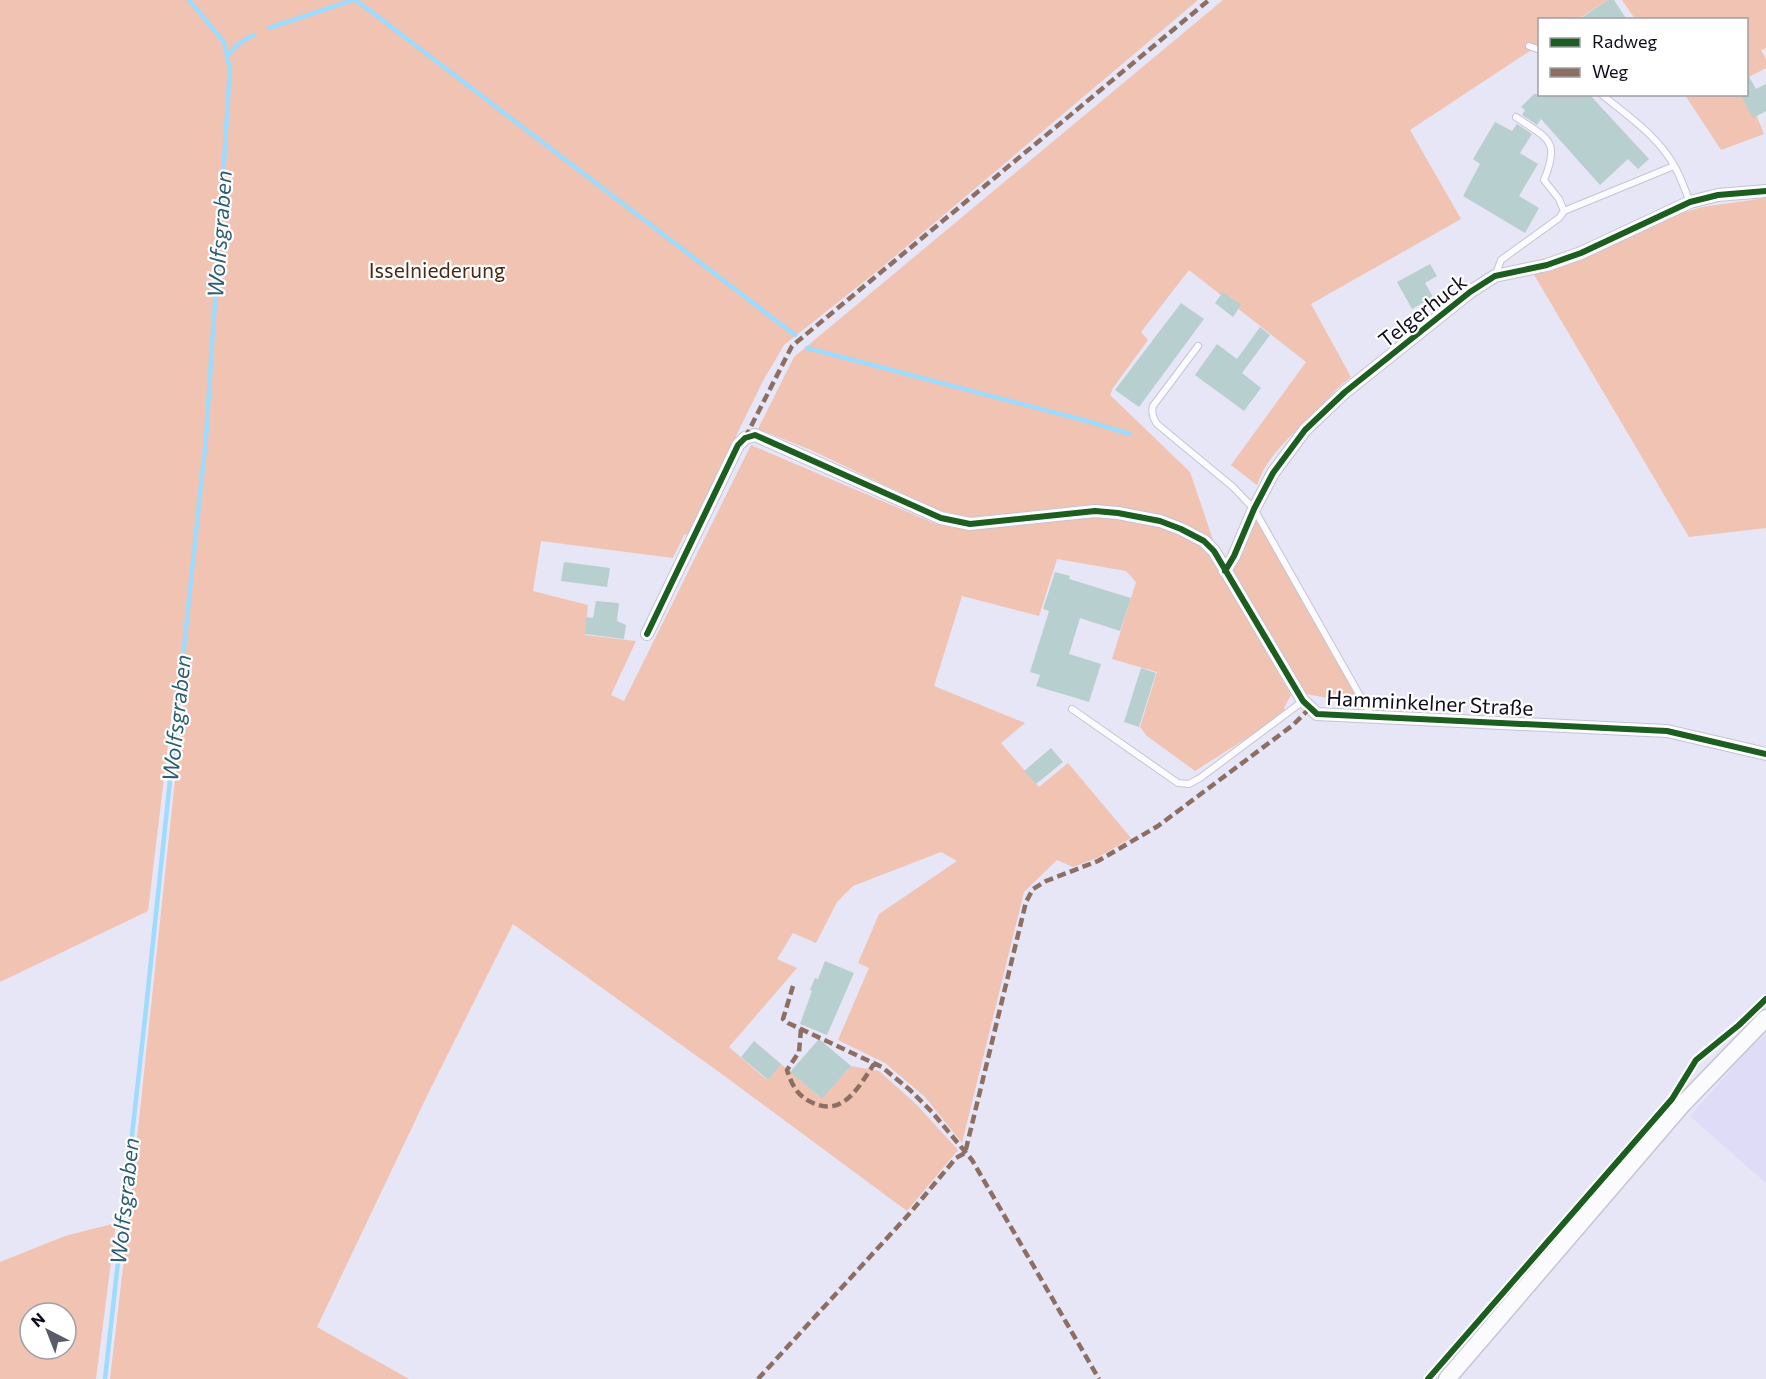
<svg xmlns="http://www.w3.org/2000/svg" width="1766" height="1379" font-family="Commissioner,sans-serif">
	<rect width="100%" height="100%" fill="#e7e6f6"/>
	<!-- built -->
	<path fill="#dedcf6" d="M 1766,1034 L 1766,1183 L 1690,1116 L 1747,1051 Z"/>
	<!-- green -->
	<path fill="#f0c3b2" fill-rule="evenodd" d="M 0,0 L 1198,0 L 881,268 L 784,345 L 763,381 L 688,534 L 684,535 L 673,558 L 541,541 L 533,591 L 588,605 L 585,635 L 636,641 L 611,695 L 624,701 L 751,445 L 936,524 L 970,527 L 1095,515 L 1136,519 L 1178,533 L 1200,544 L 1209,553 L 1291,695 L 1284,708 L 1286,713 L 1195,771 L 1147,736 L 1140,727 L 1157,672 L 1112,659 L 1136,582 L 1126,571 L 1057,559 L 1039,616 L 962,596 L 934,686 L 1025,723 L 1001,743 L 1039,787 L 1068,763 L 1131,838 L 1097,858 L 1073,867 L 1057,860 L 1024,892 L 962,1143 L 925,1097 L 885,1063 L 838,1040 L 869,968 L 858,963 L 879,914 L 957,861 L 941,852 L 853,886 L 837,902 L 816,943 L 793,933 L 777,959 L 797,968 L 729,1047 L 767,1080 L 781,1064 L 822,1099 L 851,1066 L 879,1071 L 916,1104 L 958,1150 L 907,1211 L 719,1072 L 513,924 L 426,1098 L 317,1327 L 409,1379 L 110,1379 L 128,1224 L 183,704 L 173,703 L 148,911 L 0,982 Z
		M 1223,0 L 1608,0 L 1578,19 L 1540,20 L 1539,45 L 1410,130 L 1461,219 L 1311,304 L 1351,377 C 1337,387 1327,400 1315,413 C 1293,434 1267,455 1257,485 L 1231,465 L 1306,362 L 1189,270 L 1141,332 L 1148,340 L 1113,388 L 1110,395 L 1190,472 L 1216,549 L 1120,510 L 1105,506 L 1086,506 L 973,519 L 935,509 L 811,450 L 758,429 L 794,357 Z
		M 1622,0 L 1766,0 L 1766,48 L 1761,50 L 1766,59 L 1766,68 L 1747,78 L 1746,20 L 1635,19 Z
		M 1747,92 L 1764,134 L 1721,150 L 1685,95 L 1746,94 Z
		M 1766,198 L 1766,528 L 1689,537 L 1533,273 L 1588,257 L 1656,224 L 1682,213 L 1702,207 Z
		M 1255,518 L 1361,704 L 1306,694 L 1229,569 Z
		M 116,1223 L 96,1379 L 0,1379 L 0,1262 L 65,1236 ZM 30,1313 L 66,1313 L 66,1349 L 30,1349 Z"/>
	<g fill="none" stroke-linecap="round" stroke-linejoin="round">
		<!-- stream -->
		<path stroke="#9edbfc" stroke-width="4.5" d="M 356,0 L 795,335
			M 269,28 L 353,0
			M 227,56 L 237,45 L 253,35
			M 807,348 L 1087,421 L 1130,434
			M 105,1379 L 145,1018 L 206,438 L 230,69 L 224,42 L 189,0"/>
	</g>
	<!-- building -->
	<path fill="#b8cfcf" d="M 1608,0 L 1614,0 L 1627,20 L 1578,20 Z
		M 1746,71 L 1756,89 L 1766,84 L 1766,111 L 1753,118 L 1740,94 L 1746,94 Z
		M 1534,94 L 1589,94 L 1649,159 L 1638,169 L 1628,159 L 1600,185 L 1541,119 L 1537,125 L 1522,115 L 1525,110 L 1521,107 Z
		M 1495,122 L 1512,131 L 1517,124 L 1532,134 L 1520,153 L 1538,164 L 1519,196 L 1539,208 L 1525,233 L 1463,196 L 1480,164 L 1473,159 Z
		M 1430,264 L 1437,276 L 1425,283 L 1433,297 L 1412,309 L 1397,282 Z
		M 1223,292 L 1241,305 L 1233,317 L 1215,303 Z
		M 1181,303 L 1204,319 L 1139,407 L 1115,390 Z
		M 1260,327 L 1270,335 L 1242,373 L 1261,388 L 1244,411 L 1195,375 L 1217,344 L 1237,359 Z
		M 564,562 L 610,568 L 607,587 L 561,581 Z
		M 1055,572 L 1070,576 L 1069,579 L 1131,598 L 1120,631 L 1080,618 L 1069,654 L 1101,664 L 1089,702 L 1036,686 L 1040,675 L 1030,672 L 1049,611 L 1043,609 Z
		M 596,601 L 619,603 L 617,621 L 626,625 L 624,639 L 585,634 L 586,617 L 593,618 Z
		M 1141,668 L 1156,673 L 1139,727 L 1124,722 Z
		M 1051,748 L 1063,762 L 1036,784 L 1024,771 Z
		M 825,961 L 854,973 L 827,1035 L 800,1024 L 812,991 L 810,990 L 815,978 L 818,979 Z
		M 819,1039 L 851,1066 L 822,1099 L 790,1072 Z
		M 754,1041 L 781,1064 L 768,1080 L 741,1057 Z"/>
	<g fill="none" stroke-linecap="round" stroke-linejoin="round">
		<!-- lane casing -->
		<g stroke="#c5c4d4" stroke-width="8">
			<path id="lane" d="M 1529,46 L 1540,50
				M 1601,94 C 1628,116 1658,136 1675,167 C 1681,178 1685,190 1690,202
				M 1564,211 L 1674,166
				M 1495,276 L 1501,260 L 1559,218 L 1564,211 L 1559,199 L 1544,180 C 1561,139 1547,139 1516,117
				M 1198,346 L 1153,406 C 1151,413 1153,418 1157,424 L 1233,487 L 1254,509 L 1372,717
				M 1072,709 L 1178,783 L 1189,784 L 1200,778 L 1303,701"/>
		</g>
		<!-- street casing -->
		<g stroke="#c5c4d4" stroke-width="14">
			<path id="street" d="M 1225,571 L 1234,556 L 1254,509 L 1273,473 L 1305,430 L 1345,392 L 1470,292 L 1495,276 L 1547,265 L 1581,253 L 1690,202 L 1718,195 L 1766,191
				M 647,634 L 738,445 L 745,438 L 755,435 L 941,518 L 970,524 L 1095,511 L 1118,513 L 1160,521 L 1181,529 L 1204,541 L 1214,551 L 1303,701 L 1317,714 L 1667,731 L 1766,754"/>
		</g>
		<!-- secondary casing -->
		<g stroke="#c5c4d4" stroke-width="19">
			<path id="secondary" d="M 1447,1379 L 1681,1106 L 1766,1018"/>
		</g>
		<!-- lane -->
		<use href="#lane" stroke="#fbfbfe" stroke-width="6"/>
		<!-- street -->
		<use href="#street" stroke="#fbfbfe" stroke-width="12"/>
		<!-- secondary -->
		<use href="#secondary" stroke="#fbfbfe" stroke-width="16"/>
		<!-- quiet -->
		<path stroke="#8d6e63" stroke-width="4.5" stroke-dasharray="9 4.5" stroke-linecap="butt" d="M 745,438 L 792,346 L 1209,0
			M 793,986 L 783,1019 L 788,1023 L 882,1067 L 910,1090 L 932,1112 L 972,1160 L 1099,1379
			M 801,1029 L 799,1052 L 787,1070 C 792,1085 797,1096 813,1103 C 844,1117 859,1086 874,1064
			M 758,1379 L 910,1213 L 956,1158 L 965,1153 L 1026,902 L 1033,889 L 1046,881 L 1098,861 L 1158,826 L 1293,725 L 1309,709"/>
		<!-- cycleway casing -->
		<g stroke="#fff" stroke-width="10">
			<path id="cycleway" d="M 1225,571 L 1234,556 L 1254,509 L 1273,473 L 1305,430 L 1345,392 L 1470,292 L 1495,276 L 1547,265 L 1581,253 L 1690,202 L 1718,195 L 1766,191
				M 647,634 L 738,445 L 745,438 L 755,435 L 941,518 L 970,524 L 1095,511 L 1118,513 L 1160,521 L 1181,529 L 1204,541 L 1214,551 L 1303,701 L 1317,714 L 1667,731 L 1766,754
				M 1428,1379 L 1672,1099 L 1696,1060 L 1739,1025 L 1766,999"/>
		</g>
		<!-- cycleway -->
		<use href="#cycleway" stroke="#1b5e20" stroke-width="6"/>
	</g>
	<g text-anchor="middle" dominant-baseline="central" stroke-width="4.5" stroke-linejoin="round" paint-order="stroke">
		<!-- park labels -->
		<g font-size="21" fill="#4c2914" stroke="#fff">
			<text x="437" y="269">Isselniederung</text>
		</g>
		<!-- street labels -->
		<g font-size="21" fill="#100e1e" stroke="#fff">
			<text transform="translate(1422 310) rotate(-38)">Telgerhuck</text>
			<text transform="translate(1430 702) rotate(3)">Hamminkelner Straße</text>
		</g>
		<!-- water labels -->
		<g font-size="22" font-style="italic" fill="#2e5e73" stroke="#fff">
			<text transform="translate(219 234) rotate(-86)">Wolfsgraben</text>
			<text transform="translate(176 718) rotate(-84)">Wolfsgraben</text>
			<text transform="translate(124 1201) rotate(-84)">Wolfsgraben</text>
		</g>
	</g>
	<!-- legend -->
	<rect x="1538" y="18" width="210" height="78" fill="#ffffff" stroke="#9f9fa5" stroke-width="1.5"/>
	<rect x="1550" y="38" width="30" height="9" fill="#1b5e20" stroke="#9f9fa5" stroke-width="1.5"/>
	<text x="1592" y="48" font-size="18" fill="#100e1e">Radweg</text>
	<rect x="1550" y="68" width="30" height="9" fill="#8d6e63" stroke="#9f9fa5" stroke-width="1.5"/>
	<text x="1592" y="78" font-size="18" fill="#100e1e">Weg</text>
	<!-- north arrow -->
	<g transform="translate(48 1331) rotate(318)"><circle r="28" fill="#ffffff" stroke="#9f9fa5" stroke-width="1.5"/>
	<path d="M0-4.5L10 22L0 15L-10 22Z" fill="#5b5a6a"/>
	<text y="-9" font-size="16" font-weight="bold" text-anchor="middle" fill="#100e1e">N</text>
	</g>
</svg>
